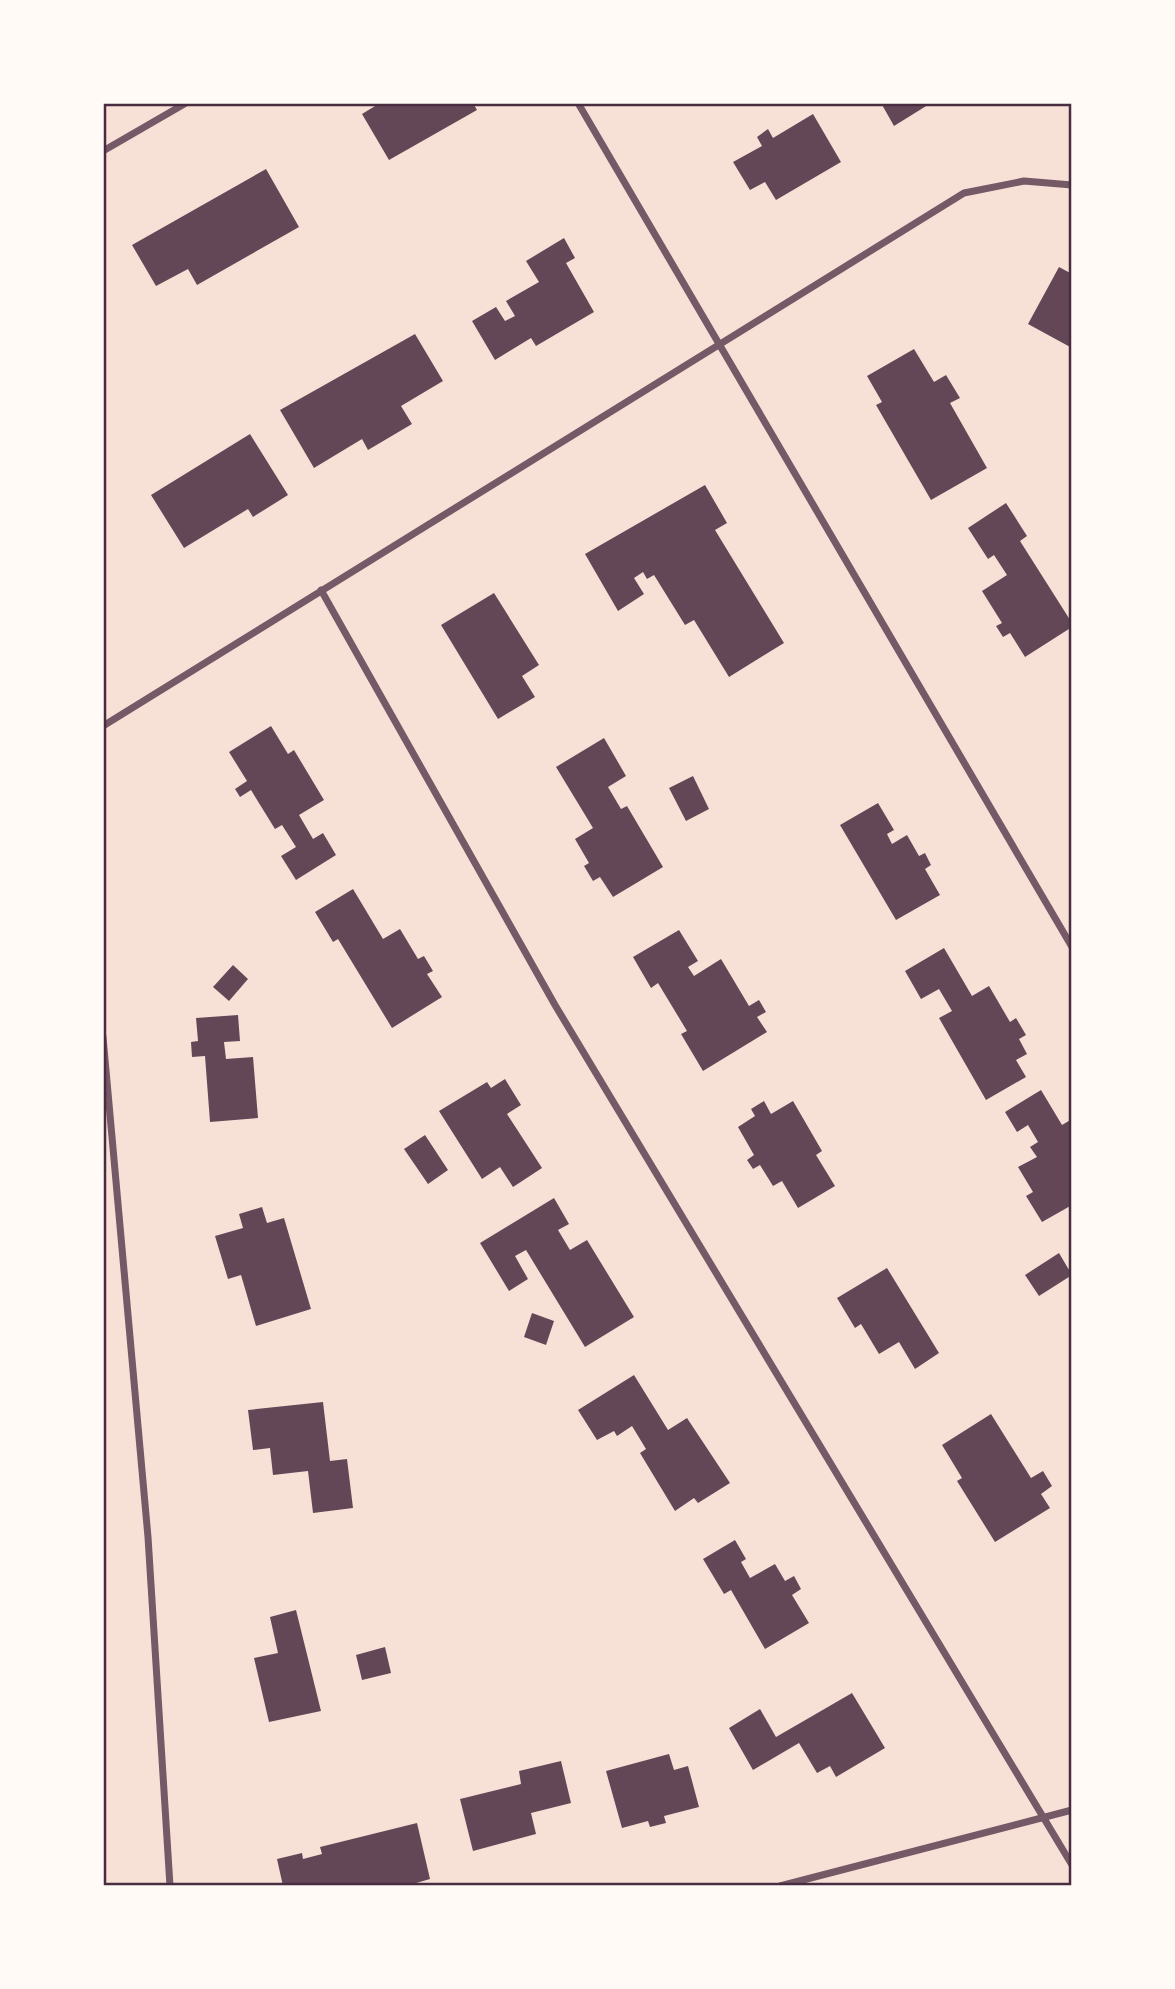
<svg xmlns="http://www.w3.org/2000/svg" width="1175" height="1989" font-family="'DejaVu Sans',sans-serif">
	<rect width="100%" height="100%" fill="#f7e1d7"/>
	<!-- building -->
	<path fill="#644757" d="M 380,103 L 473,103 L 477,110 L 389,160 L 362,114 Z
		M 881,103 L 931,103 L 894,126 Z
		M 813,114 L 841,162 L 776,200 L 765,182 L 750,190 L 733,162 L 762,146 L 757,137 L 768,129 L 773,138 Z
		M 266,169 L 299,227 L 197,285 L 188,269 L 156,286 L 132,245 Z
		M 564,238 L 575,258 L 566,263 L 594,312 L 536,346 L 531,338 L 495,360 L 472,321 L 496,307 L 505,321 L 515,316 L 506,301 L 539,282 L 526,261 Z
		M 1059,267 L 1072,274 L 1072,348 L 1028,324 Z
		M 415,334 L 443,381 L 401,406 L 412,424 L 368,450 L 362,439 L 314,468 L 280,410 Z
		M 914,349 L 934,382 L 946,375 L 960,398 L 950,403 L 987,468 L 931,500 L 876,405 L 882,402 L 867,376 Z
		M 250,434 L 288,495 L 253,517 L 248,509 L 184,548 L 151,495 Z
		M 705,485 L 727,523 L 715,530 L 784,643 L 729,677 L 694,620 L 685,625 L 654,575 L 647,579 L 643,572 L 634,578 L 644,594 L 618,611 L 585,554 Z
		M 1006,503 L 1027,536 L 1020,541 L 1072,623 L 1072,627 L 1025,657 L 1010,633 L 1003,637 L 996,626 L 1002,623 L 982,591 L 1007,575 L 994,555 L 988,559 L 968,528 Z
		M 494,593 L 539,665 L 522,676 L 535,697 L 498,719 L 441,625 Z
		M 271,726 L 288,754 L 294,750 L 324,800 L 299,815 L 313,839 L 323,833 L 336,855 L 296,880 L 281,856 L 296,847 L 282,825 L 275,829 L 251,790 L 240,797 L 235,789 L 247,781 L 229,752 Z
		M 604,738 L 626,776 L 608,787 L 621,809 L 627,806 L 663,867 L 613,897 L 600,877 L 593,881 L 584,866 L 589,863 L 575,839 L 593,828 L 556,767 Z
		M 693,776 L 709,809 L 686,821 L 669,788 Z
		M 878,803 L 894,830 L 887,834 L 892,844 L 907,835 L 919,856 L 925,853 L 931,865 L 925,869 L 940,895 L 896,920 L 840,825 Z
		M 353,889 L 383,939 L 400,929 L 418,959 L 424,956 L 433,971 L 427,974 L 442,997 L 392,1028 L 338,939 L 333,942 L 315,912 Z
		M 679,930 L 698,961 L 688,967 L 694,976 L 721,959 L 749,1006 L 759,1000 L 766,1012 L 757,1017 L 767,1032 L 703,1071 L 681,1034 L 687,1031 L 658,983 L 651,988 L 633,957 Z
		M 944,948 L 972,996 L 989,986 L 1010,1022 L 1016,1018 L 1026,1035 L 1019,1039 L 1027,1054 L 1016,1060 L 1026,1077 L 986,1100 L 939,1018 L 952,1011 L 939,989 L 921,999 L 905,971 Z
		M 233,965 L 248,979 L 229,1001 L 213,987 Z
		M 238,1015 L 240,1041 L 224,1042 L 226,1059 L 253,1057 L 258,1118 L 210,1122 L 205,1056 L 192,1057 L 191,1042 L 198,1041 L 196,1018 Z
		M 505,1079 L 521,1105 L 507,1114 L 542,1168 L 513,1187 L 500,1167 L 482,1179 L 439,1111 L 487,1082 L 491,1088 Z
		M 1041,1090 L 1062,1125 L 1072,1119 L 1072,1205 L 1042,1222 L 1026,1196 L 1033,1192 L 1018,1167 L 1037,1157 L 1030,1147 L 1038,1142 L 1028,1125 L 1017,1132 L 1005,1112 Z
		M 764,1101 L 771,1114 L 793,1101 L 822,1151 L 816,1155 L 835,1186 L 798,1208 L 782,1181 L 773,1186 L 760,1165 L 753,1169 L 747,1160 L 754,1155 L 738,1127 L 755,1116 L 751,1109 Z
		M 425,1135 L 448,1170 L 428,1184 L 404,1149 Z
		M 554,1198 L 569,1224 L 558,1230 L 570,1250 L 587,1240 L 634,1317 L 585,1347 L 526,1250 L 515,1256 L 528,1279 L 509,1291 L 480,1243 Z
		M 262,1207 L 267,1223 L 284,1218 L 311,1309 L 256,1326 L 241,1275 L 228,1279 L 215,1236 L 243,1228 L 239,1214 Z
		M 1059,1253 L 1072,1275 L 1039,1296 L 1025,1275 Z
		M 887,1268 L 939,1353 L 915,1369 L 899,1342 L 879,1354 L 861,1324 L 855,1328 L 837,1298 Z
		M 532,1313 L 554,1321 L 546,1345 L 524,1337 Z
		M 634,1375 L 668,1430 L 687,1418 L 730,1483 L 698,1503 L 694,1498 L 675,1511 L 640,1453 L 646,1449 L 632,1426 L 617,1436 L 614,1431 L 597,1440 L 578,1410 Z
		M 323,1402 L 330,1461 L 347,1459 L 353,1508 L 313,1513 L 308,1471 L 273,1475 L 270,1448 L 253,1450 L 248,1410 Z
		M 991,1414 L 1031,1478 L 1043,1471 L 1052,1486 L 1041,1494 L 1050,1508 L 995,1542 L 957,1481 L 962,1478 L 942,1445 Z
		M 735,1540 L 746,1559 L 741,1562 L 750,1578 L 775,1564 L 785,1581 L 794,1576 L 801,1589 L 792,1595 L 809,1623 L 765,1649 L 731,1590 L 724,1594 L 703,1559 Z
		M 296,1610 L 321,1711 L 269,1722 L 254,1658 L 278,1653 L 270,1617 Z
		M 385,1647 L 391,1673 L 362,1680 L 356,1655 Z
		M 852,1693 L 885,1748 L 836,1777 L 830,1766 L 817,1773 L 799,1743 L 753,1770 L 729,1728 L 760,1709 L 776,1737 Z
		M 669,1754 L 674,1770 L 688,1766 L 699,1807 L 664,1816 L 666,1823 L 650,1827 L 648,1821 L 622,1828 L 606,1771 Z
		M 561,1761 L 571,1803 L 531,1813 L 536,1834 L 473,1851 L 460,1799 L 521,1784 L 519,1771 Z
		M 417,1823 L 430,1879 L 406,1886 L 330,1886 L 329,1884 L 283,1886 L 277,1859 L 302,1853 L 303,1859 L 322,1854 L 320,1847 Z"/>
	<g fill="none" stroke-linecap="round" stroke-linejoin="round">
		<!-- minor -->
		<path stroke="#755966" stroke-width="7" d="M 578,103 L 1072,947
			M 103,151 L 186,103
			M 321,590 L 555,1005 L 1072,1865
			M 103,726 L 964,193 L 1024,181 L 1072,185
			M 103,1037 L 148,1537 L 170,1886
			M 780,1886 L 1072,1810"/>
	</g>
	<!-- border -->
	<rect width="1175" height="1989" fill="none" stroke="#fffaf5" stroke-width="210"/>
	<rect x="105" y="105" width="965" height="1779" fill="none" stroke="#4a2c40" stroke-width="2.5"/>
</svg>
